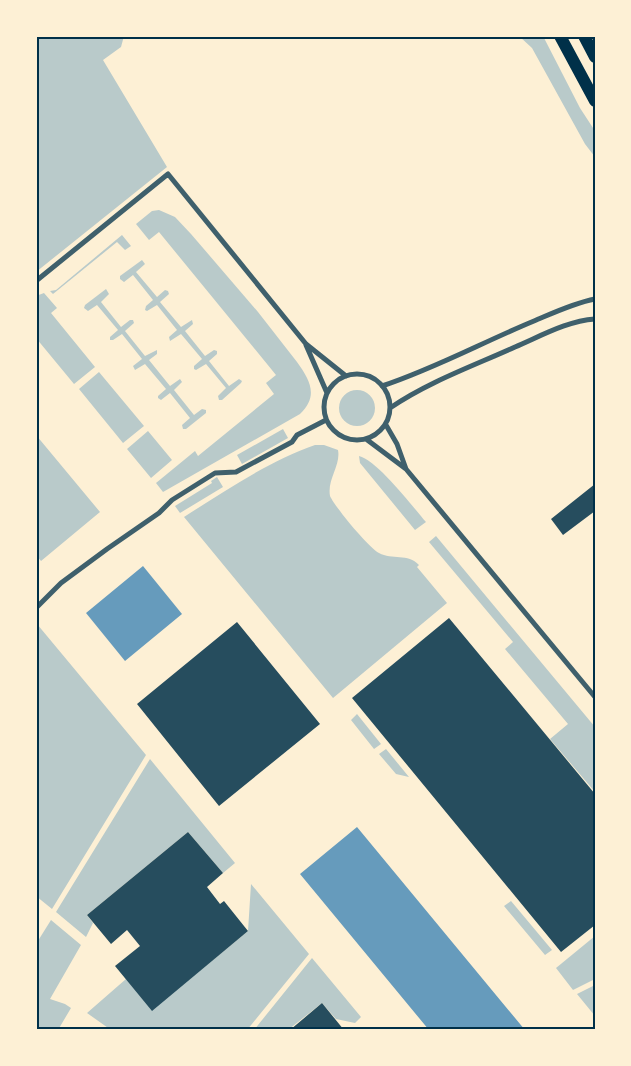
<svg xmlns="http://www.w3.org/2000/svg" width="631" height="1066" font-family="'Open Sans',sans-serif">
	<rect width="100%" height="100%" fill="#fdf0d5"/>
	<!-- green -->
	<path fill="#b9caca" d="M 36,36 L 124,36 L 121,47 L 103,60 L 167,167 L 36,272 Z
		M 519,36 L 543,36 L 580,108 L 595,131 L 595,157 L 585,144 L 532,48 Z
		M 159,210 L 175,217 L 191,234 L 258,312 L 297,362 C 310,380 319,396 300,414 L 163,492 L 156,483 L 195,451 L 198,456 L 274,394 L 266,383 L 276,375 L 159,232 L 149,240 L 136,224 L 152,211 Z
		M 122,235 L 131,246 L 125,250 L 117,242 L 53,294 L 50,291 L 56,290 Z
		M 142,260 L 145,264 L 136,272 L 157,297 L 165,290 L 168,291 L 169,294 L 160,302 L 181,327 L 192,320 L 193,324 L 185,331 L 205,356 L 214,350 L 217,351 L 217,354 L 209,361 L 229,386 L 239,379 L 242,381 L 241,383 L 222,400 L 219,400 L 218,396 L 226,388 L 206,364 L 196,370 L 194,369 L 194,366 L 202,359 L 181,334 L 170,341 L 169,337 L 177,330 L 157,305 L 147,311 L 145,310 L 146,306 L 153,300 L 133,275 L 124,282 L 120,279 L 120,276 Z
		M 106,289 L 109,294 L 101,302 L 121,327 L 130,320 L 133,320 L 134,323 L 125,331 L 145,356 L 157,350 L 157,354 L 149,360 L 170,386 L 180,379 L 182,382 L 174,390 L 194,415 L 202,409 L 206,410 L 206,413 L 186,429 L 183,429 L 182,425 L 190,418 L 170,393 L 161,400 L 158,398 L 158,396 L 166,389 L 145,364 L 135,370 L 133,366 L 142,359 L 122,334 L 113,340 L 110,340 L 110,337 L 118,330 L 97,305 L 88,311 L 84,308 L 85,305 Z
		M 44,293 L 57,308 L 51,313 L 95,367 L 74,384 L 36,338 L 36,296 Z
		M 99,372 L 144,426 L 123,443 L 79,389 Z
		M339 408a18 18 0 1 1 36 0a18 18 0 1 1-36 0Z
		M 283,429 L 288,438 L 242,464 L 237,455 Z
		M 148,431 L 172,460 L 151,478 L 127,449 Z
		M 36,435 L 100,512 L 41,561 L 36,555 Z
		M 315,445 L 324,445 L 338,450 C 341,466 327,479 330,496 C 335,507 368,547 379,553 C 392,560 408,553 419,565 L 417,567 L 447,603 L 333,698 L 184,517 C 223,492 271,460 315,445 Z
		M 359,456 C 377,460 412,506 426,522 L 415,530 L 360,463 Z
		M 217,477 L 223,487 L 180,513 L 175,506 L 212,483 L 211,481 Z
		M 436,536 L 595,727 L 595,792 L 550,739 L 568,724 L 505,649 L 513,642 L 429,542 Z
		M 36,624 L 37,624 L 146,755 L 52,909 L 36,896 Z
		M 357,714 L 381,744 L 374,749 L 351,720 Z
		M 386,749 L 409,777 L 396,774 L 379,754 Z
		M 150,759 L 235,863 L 223,873 L 188,832 L 87,915 L 93,923 L 86,937 L 56,912 Z
		M 251,884 L 309,954 L 247,1030 L 111,1030 L 87,1013 L 126,979 L 152,1010 L 248,931 Z
		M 511,901 L 552,950 L 545,955 L 504,906 Z
		M 51,920 L 81,945 L 50,999 L 65,1004 L 71,1008 L 58,1030 L 36,1030 L 36,944 Z
		M 595,936 L 595,979 L 573,990 L 556,968 Z
		M 312,958 L 361,1017 L 355,1023 L 336,1019 L 322,1003 L 288,1030 L 254,1030 Z
		M 595,985 L 595,1016 L 577,994 Z"/>
	<!-- water -->
	<path fill="#669bbc" d="M 143,566 L 182,614 L 125,661 L 86,613 Z
		M 357,827 L 525,1030 L 429,1030 L 300,874 Z"/>
	<!-- building -->
	<path fill="#264d5e" d="M 595,484 L 595,511 L 563,535 L 551,519 Z
		M 449,618 L 595,794 L 595,925 L 561,952 L 352,698 Z
		M 237,622 L 320,724 L 219,806 L 137,704 Z
		M 188,832 L 223,873 L 207,887 L 220,904 L 224,901 L 248,931 L 152,1011 L 115,966 L 140,946 L 127,930 L 111,944 L 87,915 Z
		M 322,1003 L 344,1030 L 290,1030 Z"/>
	<g fill="none" stroke-linecap="round" stroke-linejoin="round">
		<!-- minor -->
		<path stroke="#3f606c" stroke-width="5" d="M 36,281 L 168,174 L 306,344 L 346,376
			M 306,345 L 327,393
			M324 407a33 33 0 1 1 66 0a33 33 0 1 1-66 0Z
			M 382,386 C 434,369 483,342 534,321 C 553,313 574,303 595,299
			M 390,408 C 428,382 473,366 515,347 C 541,336 567,321 595,319
			M 386,425 L 397,444 L 406,469
			M 366,439 L 406,469 L 595,697
			M 36,608 L 61,583 L 107,549 L 159,513 L 172,500 L 215,473 L 236,472 L 292,442 L 297,435 L 326,420"/>
		<!-- primary -->
		<path stroke="#003049" stroke-width="12" d="M 560,36 L 595,101
			M 584,36 L 595,57"/>
	</g>
	<!-- border -->
	<rect width="631" height="1066" fill="none" stroke="#fdf0d5" stroke-width="75"/>
	<rect x="38" y="38" width="556" height="990" fill="none" stroke="#003049" stroke-width="2"/>
</svg>
